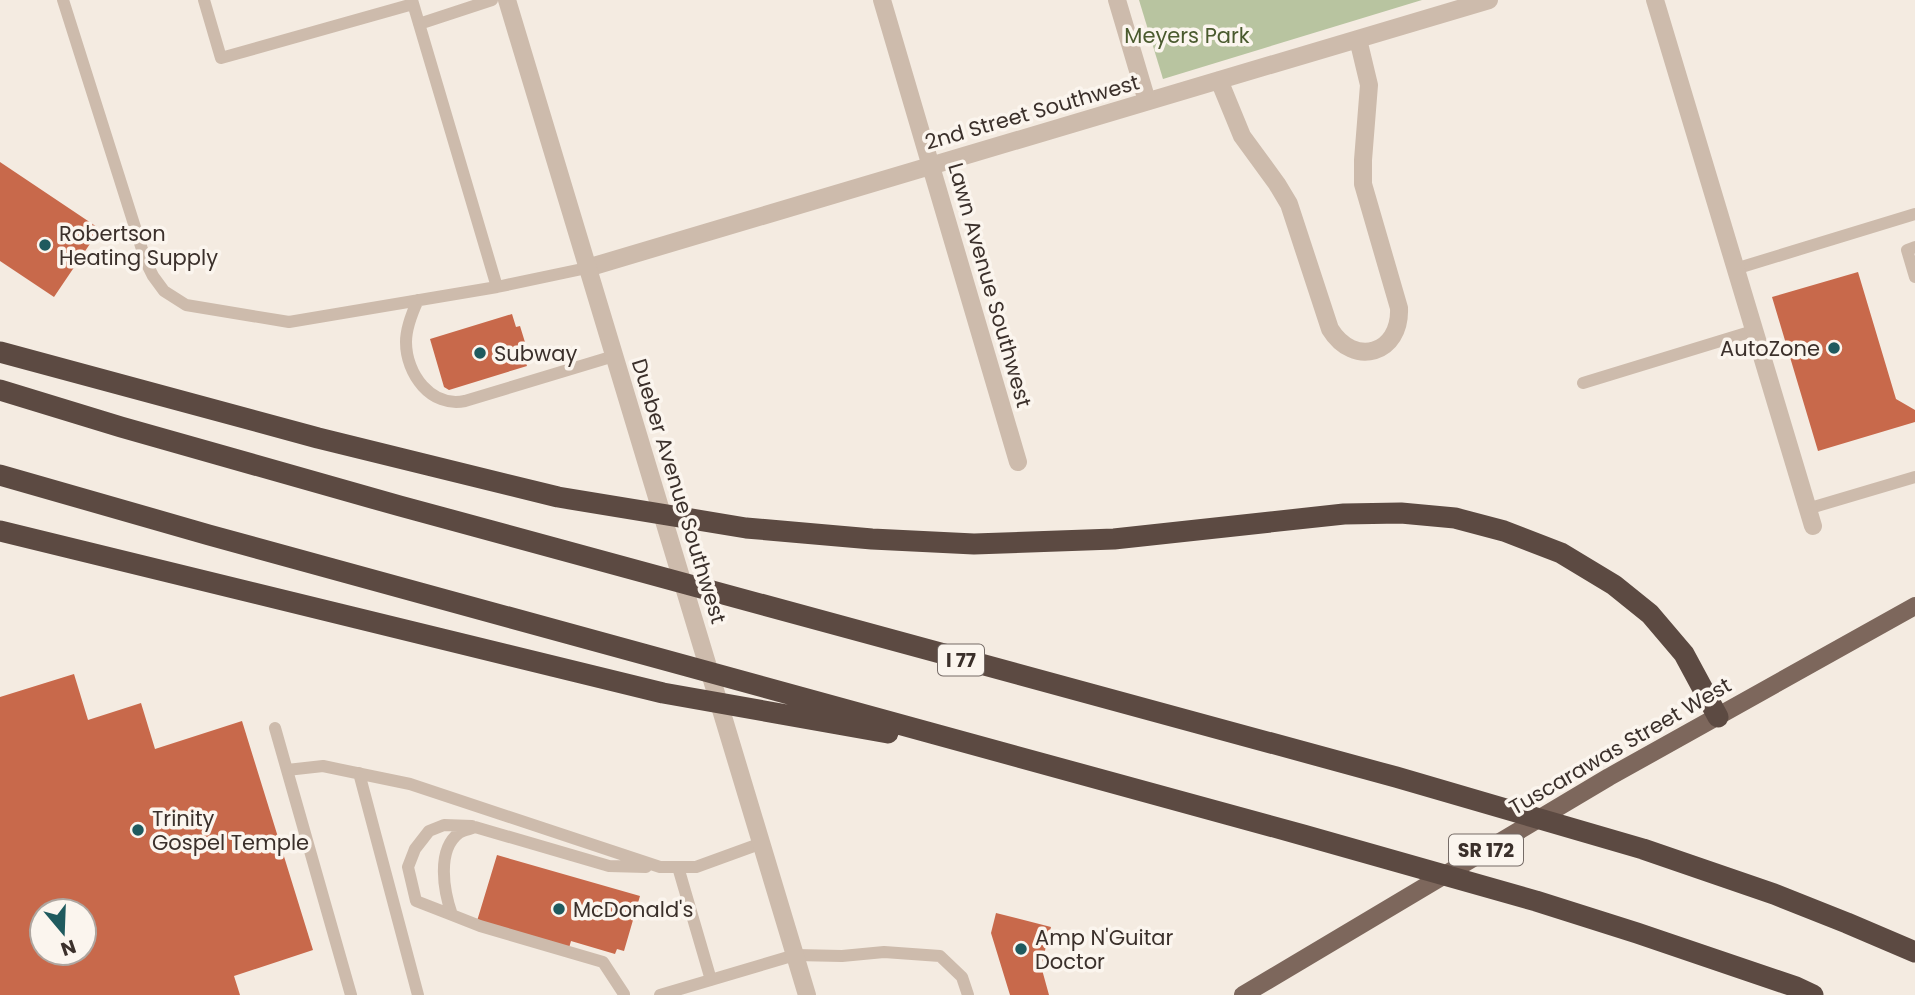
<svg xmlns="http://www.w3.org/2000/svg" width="1915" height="995" font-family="Poppins,sans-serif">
	<rect width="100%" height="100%" fill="#f4ebe1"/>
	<!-- green -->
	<path fill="#b8c4a0" d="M 1139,0 L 1422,0 L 1163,79 Z"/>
	<!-- building -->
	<path fill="#c8694b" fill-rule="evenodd" d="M 0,162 L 100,229 L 54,297 L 0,261 Z
		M 1858,272 L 1896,399 L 1915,410 L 1915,422 L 1818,451 L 1772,297 Z
		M 512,314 L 516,327 L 520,326 L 528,352 L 523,353 L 527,366 L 449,390 L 444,387 L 430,339 Z
		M 74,674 L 88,720 L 141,703 L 155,749 L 242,721 L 313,950 L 234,976 L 240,995 L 0,995 L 0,697 ZM 42,911 L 84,911 L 84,953 L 42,953 Z
		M 497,855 L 640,896 L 624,951 L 617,949 L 615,954 L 571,941 L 569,948 L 477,921 Z
		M 996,913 L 1051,927 L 1041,966 L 1049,995 L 1010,995 L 991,933 Z"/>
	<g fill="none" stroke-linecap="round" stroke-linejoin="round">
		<!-- service -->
		<path stroke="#cdbbac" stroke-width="12" d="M 63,0 L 146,262 L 153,276 L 164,291 L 186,305 L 289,322 L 497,287 L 587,268
			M 204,0 L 221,58 L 413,4
			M 412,0 L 497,287
			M 419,24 L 492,0
			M 1915,247 L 1907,250 L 1915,277
			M 1735,269 L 1915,214
			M 418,300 C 412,313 406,328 406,342 C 406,374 431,408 465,401 L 614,356
			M 1583,383 L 1753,331
			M 1807,509 L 1915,477
			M 275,728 L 351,995
			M 287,770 L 323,766 L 410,784 L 660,867 L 696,867 L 762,843
			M 359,773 L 418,995
			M 678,867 L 711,980
			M 452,915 L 416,901 L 408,867 L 415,849 L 429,831 L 444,825 L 472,826
			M 624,994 L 603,962 L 480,926 L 452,915 C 444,892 436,850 459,833 C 463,830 471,829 475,827 L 609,866 L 646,867
			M 660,995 L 795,955 L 842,956 L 884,952 L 940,956 L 962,977 L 968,995"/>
		<!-- minor -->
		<path stroke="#cdbbac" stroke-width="18" d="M 882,0 L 1018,462
			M 1117,0 L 1147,101
			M 1655,0 L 1813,526
			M 1219,80 L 1242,136 L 1277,184 L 1289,204 L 1330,329 C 1354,368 1401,354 1399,308 L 1363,184 L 1363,160 L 1369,85 L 1358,39
			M 587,268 L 1489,0"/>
		<!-- tertiary -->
		<path stroke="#cdbbac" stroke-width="18" d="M 507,0 L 807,995"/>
		<!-- primary -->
		<path stroke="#7d675c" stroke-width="18" d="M 1243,995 L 1609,777 L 1915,606"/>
		<!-- motorway -->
		<path stroke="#5c4a42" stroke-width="21" d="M 0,352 L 318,438 L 558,497 L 746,528 L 872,539 L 974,544 L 1114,539 L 1344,514 L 1401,513 L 1455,518 L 1504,531 L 1561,553 L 1614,585 L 1650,614 L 1684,654 L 1718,717
			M 0,390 L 121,427 L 400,506 L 1396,777 L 1643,849 L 1774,894 L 1847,923 L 1915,952
			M 0,475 L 209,535 L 1303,835 L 1536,901 L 1637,933 L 1796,987 L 1813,995
			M 0,531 L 663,693 L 888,733"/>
	</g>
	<!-- markers -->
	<g fill="#1f5a5e" stroke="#fbf5ee" stroke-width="2.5">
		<circle cx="45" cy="245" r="7"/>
		<circle cx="1834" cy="348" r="7"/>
		<circle cx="480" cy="353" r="7"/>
		<circle cx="138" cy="830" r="7"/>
		<circle cx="559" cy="909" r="7"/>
		<circle cx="1021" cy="949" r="7"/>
	</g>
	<g text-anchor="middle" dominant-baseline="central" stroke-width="7" stroke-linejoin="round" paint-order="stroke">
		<!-- shield labels -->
		<g fill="#fbf5ee" stroke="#756b66" stroke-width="2">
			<rect x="938" y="644.5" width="46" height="31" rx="5"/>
			<rect x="1449" y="834.5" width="74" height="31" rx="5"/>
		</g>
		<g font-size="19" font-weight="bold" fill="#3b302b">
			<text x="961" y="660">I 77</text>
			<text x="1486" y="850">SR 172</text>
		</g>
		<!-- park labels -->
		<g font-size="21" fill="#4a5a2e" stroke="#fbf5ee">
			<text x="1187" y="35">Meyers Park</text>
		</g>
		<!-- street labels -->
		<g font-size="21" fill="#3b302b" stroke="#fbf5ee">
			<text transform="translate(1032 112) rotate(-16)">2nd Street Southwest</text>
			<text transform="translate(990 285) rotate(74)">Lawn Avenue Southwest</text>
			<text transform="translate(679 491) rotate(73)">Dueber Avenue Southwest</text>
			<text transform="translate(1620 746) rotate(-30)">Tuscarawas Street West</text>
		</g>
		<!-- poi labels -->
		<g font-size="21" fill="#3b302b" stroke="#fbf5ee" text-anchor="start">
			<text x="59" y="233">Robertson<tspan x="59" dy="24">Heating Supply</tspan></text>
			<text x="1820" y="348" text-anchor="end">AutoZone</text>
			<text x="494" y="353">Subway</text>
			<text x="152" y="818">Trinity<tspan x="152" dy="24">Gospel Temple</tspan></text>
			<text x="573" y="909">McDonald's</text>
			<text x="1035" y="937">Amp N'Guitar<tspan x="1035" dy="24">Doctor</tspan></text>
		</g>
	</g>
	<!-- north arrow -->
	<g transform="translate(63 932) rotate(161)"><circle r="33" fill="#fbf5ee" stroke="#aea6a0" stroke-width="2"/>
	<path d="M0-5L12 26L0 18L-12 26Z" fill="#1f5a5e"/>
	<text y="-10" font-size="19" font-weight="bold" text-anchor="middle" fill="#3b302b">N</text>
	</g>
</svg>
